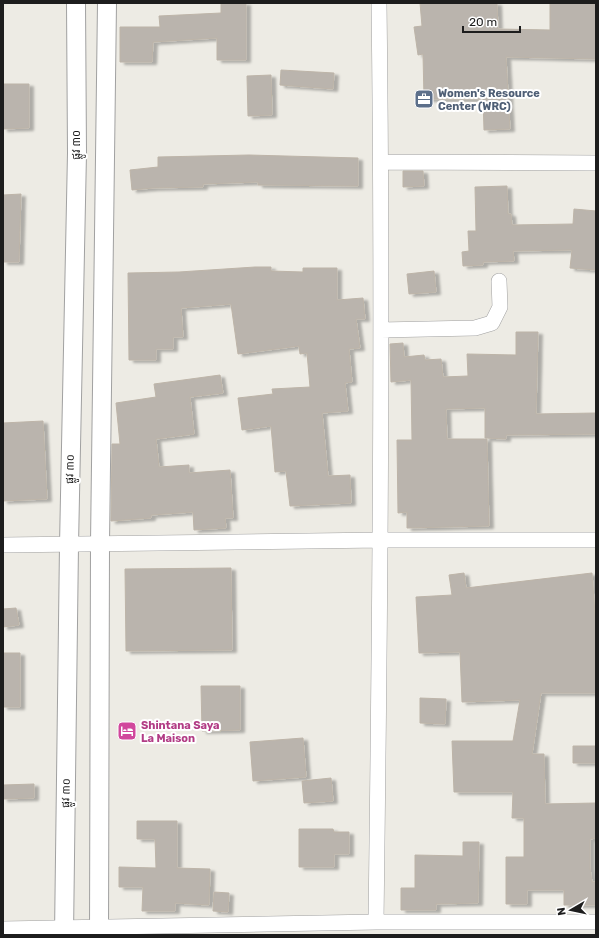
<svg xmlns="http://www.w3.org/2000/svg" width="599" height="938" font-family="Rubik,'Noto Sans Khmer',sans-serif">
	<defs>
		<filter id="shadow"><feDropShadow dx="4.5" dy="2.5" stdDeviation="1" flood-color="#0004"/></filter>
	</defs>
	<rect width="100%" height="100%" fill="#edebe4"/>
	<!-- building -->
	<path fill="#bab4ad" stroke="#bdb4a8" filter="url(#shadow)" d="M 221,3 L 246,3 L 246,60 L 217,60 L 217,38 L 153,42 L 152,62 L 120,62 L 120,27 L 160,27 L 159,16 L 221,13 Z
		M 420,3 L 497,3 L 498,29 L 550,30 L 550,3 L 596,3 L 596,59 L 506,57 L 510,129 L 484,130 L 483,99 L 424,99 L 423,54 L 418,55 L 414,27 L 422,26 Z
		M 281,70 L 334,73 L 333,89 L 280,85 Z
		M 271,75 L 272,115 L 248,116 L 247,76 Z
		M 3,84 L 29,84 L 29,128 L 3,129 Z
		M 249,155 L 358,158 L 358,186 L 258,185 L 258,182 L 203,184 L 203,187 L 153,188 L 132,190 L 130,170 L 158,167 L 158,157 Z
		M 403,171 L 423,171 L 424,186 L 403,187 Z
		M 507,186 L 508,214 L 511,214 L 512,225 L 573,224 L 574,209 L 596,211 L 596,270 L 570,268 L 572,250 L 513,251 L 514,261 L 483,262 L 483,265 L 463,266 L 462,252 L 469,251 L 468,231 L 476,231 L 475,187 Z
		M 21,194 L 19,262 L 3,262 L 3,195 Z
		M 255,267 L 271,267 L 271,271 L 303,272 L 303,268 L 337,268 L 337,300 L 363,298 L 365,319 L 356,319 L 360,348 L 349,349 L 352,382 L 345,383 L 348,411 L 322,413 L 328,476 L 350,475 L 351,503 L 290,506 L 286,471 L 275,472 L 271,426 L 242,430 L 238,398 L 273,394 L 272,389 L 310,387 L 307,353 L 300,354 L 299,346 L 238,354 L 231,304 L 181,308 L 183,337 L 173,337 L 173,349 L 156,349 L 156,360 L 129,360 L 128,273 L 179,272 Z
		M 434,271 L 436,292 L 409,294 L 407,274 Z
		M 516,332 L 538,332 L 536,414 L 596,413 L 596,434 L 506,435 L 506,439 L 485,438 L 485,408 L 446,409 L 447,439 L 487,439 L 489,526 L 407,528 L 407,512 L 398,513 L 397,440 L 412,440 L 411,380 L 391,382 L 390,344 L 403,343 L 404,357 L 424,355 L 425,360 L 441,359 L 443,377 L 468,376 L 467,354 L 516,355 Z
		M 220,375 L 223,393 L 190,397 L 194,434 L 156,439 L 159,467 L 189,465 L 189,473 L 230,470 L 233,518 L 225,518 L 226,528 L 194,530 L 193,512 L 151,515 L 151,518 L 111,521 L 112,444 L 120,444 L 116,403 L 156,397 L 154,384 Z
		M 43,421 L 47,499 L 3,501 L 3,423 Z
		M 231,568 L 232,650 L 126,651 L 125,569 Z
		M 464,573 L 466,588 L 592,573 L 596,627 L 596,693 L 541,693 L 532,754 L 544,754 L 545,804 L 596,803 L 596,838 L 590,839 L 590,868 L 592,882 L 596,882 L 596,905 L 564,905 L 564,890 L 527,890 L 527,904 L 506,904 L 506,857 L 524,857 L 524,818 L 512,818 L 513,792 L 454,792 L 452,741 L 513,741 L 520,700 L 462,702 L 460,652 L 419,653 L 416,597 L 452,595 L 449,575 Z
		M 16,608 L 19,625 L 3,627 L 3,609 Z
		M 3,653 L 20,653 L 20,707 L 3,707 Z
		M 201,686 L 240,686 L 240,730 L 202,731 Z
		M 420,698 L 446,699 L 445,724 L 420,723 Z
		M 303,738 L 306,777 L 253,781 L 250,742 Z
		M 573,746 L 596,746 L 596,763 L 573,763 Z
		M 331,778 L 333,801 L 304,803 L 302,781 Z
		M 34,784 L 34,798 L 3,799 L 3,785 Z
		M 137,821 L 177,821 L 177,868 L 210,869 L 209,905 L 175,903 L 175,911 L 142,911 L 143,887 L 119,887 L 119,867 L 156,868 L 155,839 L 137,839 Z
		M 299,829 L 333,829 L 334,832 L 349,832 L 349,854 L 334,854 L 334,867 L 299,867 Z
		M 463,842 L 479,842 L 478,903 L 436,904 L 436,910 L 401,910 L 401,888 L 415,888 L 415,855 L 463,856 Z
		M 214,892 L 229,893 L 228,912 L 213,911 Z"/>
	<g fill="none" stroke-linecap="round" stroke-linejoin="round">
		<!-- minor casing -->
		<g stroke="#a1a1a1" stroke-width="16">
			<path id="minor" d="M 381,162 L 596,163
				M 381,330 L 475,328 L 492,323 L 500,307 L 499,281
				M 3,545 L 381,540 L 596,540
				M 376,922 C 380,615 383,309 379,3
				M 3,929 L 376,922 L 596,922"/>
		</g>
		<!-- tertiary casing -->
		<g stroke="#a1a1a1" stroke-width="20">
			<path id="tertiary" d="M 64,935 L 69,545 L 77,153 L 76,3
				M 99,935 L 100,543 L 107,3"/>
		</g>
		<!-- minor -->
		<use href="#minor" stroke="#fff" stroke-width="15"/>
		<!-- tertiary -->
		<use href="#tertiary" stroke="#fff" stroke-width="18"/>
	</g>
	<!-- icons -->
	<defs>
		<g id="office-square" transform="scale(1)"><rect x="-9" y="-9" width="18" height="18" rx="4" fill="#5c6f8a" stroke="#fff"/><path d="M-6-3h4V-5.5h4V-3h4V5H-6ZM-1-4.5V-3h2v-1.5ZM-6 0V1H6V0Z" fill="#fff"/></g>
		<g id="hotel-square" transform="scale(1)"><rect x="-9" y="-9" width="18" height="18" rx="4" fill="#d1479c" stroke="#fff"/><path d="M-6-4.5h1.5V1H6V5H4.5V3h-9V5H-6ZM-4 0a1.8 1.8 0 1 1 3.6 0ZM.5 0V-2.5h3Q6-2.5 6 0Z" fill="#fff"/></g>
	</defs>
	<g fill-rule="evenodd">
		<use href="#office-square" x="424" y="99"/>
		<use href="#hotel-square" x="127" y="731"/>
	</g>
	<g text-anchor="middle" dominant-baseline="central" stroke-width="4" stroke-linejoin="round" paint-order="stroke">
		<!-- service labels -->
		<g font-size="11" font-weight="bold" fill="#4e5e75" stroke="#fff" text-anchor="start">
			<text x="438" y="93">Women's Resource<tspan x="438" dy="13">Center (WRC)</tspan></text>
		</g>
		<!-- street labels -->
		<g font-size="11" fill="#1d1d1d" stroke="#fff">
			<text transform="translate(76 145) rotate(-90)">ផ្លូវ ៣០</text>
			<text transform="translate(70 469) rotate(-89)">ផ្លូវ ៣០</text>
			<text transform="translate(66 793) rotate(-89)">ផ្លូវ ៣០</text>
		</g>
		<!-- hotel labels -->
		<g font-size="11" font-weight="bold" fill="#b23c85" stroke="#fff" text-anchor="start">
			<text x="141" y="725">Shintana Saya<tspan x="141" dy="13">La Maison</tspan></text>
		</g>
	</g>
	<!-- border -->
	<rect width="599" height="938" fill="none" stroke="#1d1d1d" stroke-width="8"/>
	<!-- north arrow -->
	<g transform="translate(571 910) rotate(261)" stroke="#ffffff" stroke-width="3" paint-order="stroke">
	<path d="M0-3L7 15L0 10L-7 15Z" fill="#1d1d1d"/>
	<text y="-6" font-size="11" font-weight="bold" text-anchor="middle" fill="#1d1d1d">N</text>
	</g>
	<!-- scale -->
	<path d="M463 26v6h57v-6" fill="none" stroke="#1d1d1d" stroke-width="2"/>
	<text x="469" y="26" font-size="12" fill="#1d1d1d" stroke="#ffffff" stroke-width="3" paint-order="stroke">20 m</text>
</svg>
